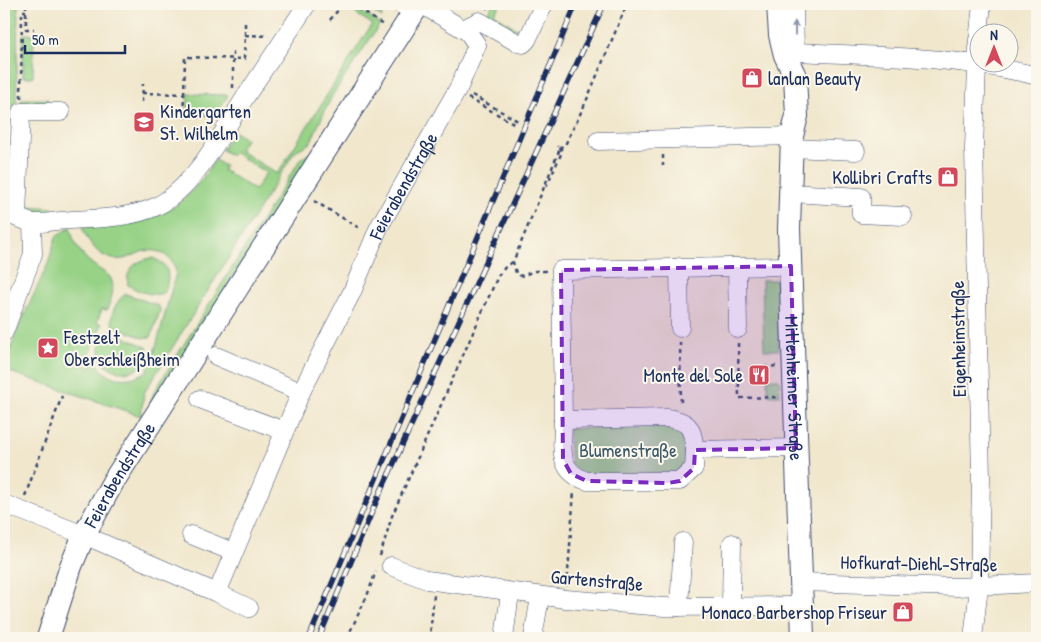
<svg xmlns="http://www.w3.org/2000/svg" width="1041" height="642" font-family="'Patrick Hand',sans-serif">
	<rect width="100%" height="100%" fill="#fbf7ec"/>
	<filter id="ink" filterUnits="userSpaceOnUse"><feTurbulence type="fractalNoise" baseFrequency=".02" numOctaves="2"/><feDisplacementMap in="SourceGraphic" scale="10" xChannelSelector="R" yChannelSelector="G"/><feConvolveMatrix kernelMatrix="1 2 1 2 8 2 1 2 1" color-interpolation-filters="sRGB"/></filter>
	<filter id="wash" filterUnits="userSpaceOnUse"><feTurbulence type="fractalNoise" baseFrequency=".0096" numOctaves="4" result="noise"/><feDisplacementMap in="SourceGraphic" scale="20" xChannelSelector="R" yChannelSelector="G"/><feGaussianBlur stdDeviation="1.12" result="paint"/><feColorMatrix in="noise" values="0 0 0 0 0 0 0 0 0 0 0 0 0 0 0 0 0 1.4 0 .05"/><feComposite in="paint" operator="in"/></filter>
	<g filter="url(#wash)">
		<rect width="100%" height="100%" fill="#f1e7cd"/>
		<!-- green -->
		<path fill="#97d286" stroke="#598072" d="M 4,4 L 23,4 L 18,6 L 16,120 L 6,120 L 4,188 Z
			M 350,4 L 380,24 L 332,96 L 310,143 L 297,150 L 292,156 L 144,393 L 141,416 L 4,370 L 16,333 L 48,264 L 56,237 L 70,227 C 74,246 83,258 99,269 C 103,272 109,274 111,279 C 116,289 110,301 107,310 L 102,309 L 97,322 L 102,324 L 85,365 L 90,368 L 95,356 C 100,381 129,384 147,371 L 156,347 L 176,273 C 174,258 160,248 145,251 C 139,252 134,256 127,258 C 104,265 89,245 82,227 C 151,221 175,222 215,160 L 225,166 L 223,170 L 255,190 L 266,173 L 233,152 L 231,156 L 222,150 L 233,131 L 246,139 L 239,150 L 277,174 L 372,24 L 347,8 Z
			M 361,4 L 380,4 L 382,18 Z
			M 493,4 L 500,4 L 494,14 L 519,30 L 529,13 L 533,16 L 524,37 L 485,17 Z
			M 23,34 L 34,34 L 33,77 L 23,77 Z
			M 188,94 L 228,95 L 217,113 L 187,112 Z
			M 22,99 L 48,99 L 47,105 L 22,109 Z
			M 314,151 L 150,405 L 154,392 L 296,166 L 302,158 Z
			M 29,206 L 52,208 L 54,215 L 34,211 L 31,215 L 25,214 Z
			M 152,258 C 170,264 170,275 165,292 C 155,298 137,291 128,285 C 125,268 138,260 152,258 Z
			M 762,280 L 778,280 L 779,350 L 764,350 Z
			M 126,294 L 159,306 L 160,311 L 151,337 L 143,338 L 113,325 C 109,315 117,299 126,294 Z
			M 110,331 L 147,347 C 154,382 91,379 101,343 C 103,337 105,333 110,331 Z
			M 767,379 L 779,379 L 780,395 L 768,395 Z
			M 659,423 L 680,429 L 689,448 L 685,467 L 678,473 L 582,476 L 571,466 L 568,429 Z"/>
	</g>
	<g filter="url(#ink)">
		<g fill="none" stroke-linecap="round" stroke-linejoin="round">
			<!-- minor casing -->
			<g stroke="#3b4b6f" stroke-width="19">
				<g id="minor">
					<path d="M 400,4 L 404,6 L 416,4"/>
					<path d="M 794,4 L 795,52"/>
					<path d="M 463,29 L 479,21 L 518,43 L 523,44 L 527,40 L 544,4"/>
					<path d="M 979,32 L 982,4"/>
					<path d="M 785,55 L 795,52 C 875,56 959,56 1037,76"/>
					<path d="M 598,141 L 792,136"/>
					<path d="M 792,148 L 856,151"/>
					<path d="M 790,193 L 861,197 L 861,214 L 903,216"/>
					<path d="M 4,213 L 32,223 L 42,223 C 78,217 121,222 155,207 C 193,190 224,130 246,96 C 266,66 287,35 307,4"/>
					<path d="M 17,217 L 21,112 L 61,112"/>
					<path d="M 679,267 L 680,328"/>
					<path d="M 737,267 L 738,329"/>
					<path d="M 4,332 L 33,254 L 32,223"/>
					<path d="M 216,356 L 301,392"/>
					<path d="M 200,399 L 284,431"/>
					<path d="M 563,420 C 563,447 556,471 587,481 L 680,481 L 694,468 L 695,450 L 796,448"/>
					<path d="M 695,450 C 692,428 690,421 667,418 L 563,420 L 561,270 L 791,266"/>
					<path id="s1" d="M 4,504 L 84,535 L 217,593 L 301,392 L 352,292 L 379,227 L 459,87 L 477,45 L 468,32 L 421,4"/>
					<path d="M 191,535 L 233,552"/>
					<path d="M 391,566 L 427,580 L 566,599 L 664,607 L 803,606"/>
					<path d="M 801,582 L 957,587 L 1037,583"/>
					<path d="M 217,593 L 249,608"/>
					<path d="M 731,606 L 732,543"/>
					<path d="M 679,607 L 683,542"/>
					<path d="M 504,638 L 510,593"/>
					<path d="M 533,638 L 540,597"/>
					<path d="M 973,638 L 979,587 L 981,479 L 974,148 L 978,39"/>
				</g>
			</g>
			<!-- major casing -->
			<g stroke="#3b4b6f" stroke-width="24">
				<g id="major">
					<path id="s2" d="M 778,4 L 780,35 L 785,55 L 795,76 L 797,116 L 792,136 L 789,229 L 803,638"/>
					<path id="s3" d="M 48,638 L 71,566 L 84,535 L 113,482 L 419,4"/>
				</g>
			</g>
			<!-- path -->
			<path stroke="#3b4b6f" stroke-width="2.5" stroke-dasharray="4 4" stroke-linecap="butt" d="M 26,4 L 26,29 L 34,29
				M 352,4 L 383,25
				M 486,9 L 489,4
				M 330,20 L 343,4
				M 245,35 L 245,23
				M 233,88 L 233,52
				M 142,93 L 184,94 L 183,117 L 215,117
				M 184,94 L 185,57 L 244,59 L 245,35 L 269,36
				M 472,95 L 518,121
				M 21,98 L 22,11 L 26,11
				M 468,98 L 517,125
				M 142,102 L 143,84
				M 559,148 L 565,145 L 585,104 L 627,4
				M 663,155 L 663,166
				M 546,187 L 562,152 L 559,143
				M 314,201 L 361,229
				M 546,271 L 535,271 L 521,276 L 516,273 L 513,262 L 559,151 L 557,146
				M 680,342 L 681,406
				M 738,343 L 739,398 L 779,397
				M 764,367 L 777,366
				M 25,496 L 62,396
				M 380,556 L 392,516 L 498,276 L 507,265 L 513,262
				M 567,586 L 574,491
				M 347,638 L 367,596 L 376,571
				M 427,638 L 430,635 L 434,595"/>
			<!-- minor -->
			<use href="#minor" stroke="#fff" stroke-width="18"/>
			<!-- major -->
			<use href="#major" stroke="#fff" stroke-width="22"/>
			<!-- rail casing -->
			<g stroke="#1b2f5e" stroke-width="5.5">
				<path id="rail" d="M 309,638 L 576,4
					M 319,638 L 377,500 L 604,4"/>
			</g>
			<!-- rail -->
			<use href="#rail" stroke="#fbf7ec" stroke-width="4" stroke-dasharray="11" stroke-linecap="butt"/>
		</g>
		<!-- one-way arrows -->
		<defs><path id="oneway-solid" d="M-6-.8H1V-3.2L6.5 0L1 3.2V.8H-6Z" transform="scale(1.25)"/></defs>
		<use fill="#8d97ae" href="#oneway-solid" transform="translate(795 28) rotate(-91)"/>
	</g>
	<!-- marked area -->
	<path fill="#7b2cbf" fill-opacity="0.2" stroke="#7b2cbf" stroke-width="4" stroke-dasharray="10 6" stroke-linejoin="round" d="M 791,266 L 796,448 L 695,450 L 694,468 L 680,481 L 668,483 L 587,481 L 571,474 L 563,459 L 561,270 Z"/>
	<!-- icons -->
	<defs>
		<g id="shop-square" transform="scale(1.125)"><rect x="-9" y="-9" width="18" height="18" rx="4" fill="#d1495b" stroke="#fbf7ec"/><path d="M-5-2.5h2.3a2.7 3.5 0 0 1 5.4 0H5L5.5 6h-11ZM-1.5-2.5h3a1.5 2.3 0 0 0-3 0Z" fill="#fff"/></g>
		<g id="school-square" transform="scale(1.125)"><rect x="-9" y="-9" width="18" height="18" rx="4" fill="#d1495b" stroke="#fbf7ec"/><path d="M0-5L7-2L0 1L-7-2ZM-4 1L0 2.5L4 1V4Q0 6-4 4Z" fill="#fff"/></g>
		<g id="sight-square" transform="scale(1.125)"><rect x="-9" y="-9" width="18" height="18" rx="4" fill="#d1495b" stroke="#fbf7ec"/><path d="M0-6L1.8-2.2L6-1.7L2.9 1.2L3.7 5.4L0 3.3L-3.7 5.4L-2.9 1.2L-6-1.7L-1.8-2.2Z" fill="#fff"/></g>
		<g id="restaurant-square" transform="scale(1.125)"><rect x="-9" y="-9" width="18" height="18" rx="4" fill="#d1495b" stroke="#fbf7ec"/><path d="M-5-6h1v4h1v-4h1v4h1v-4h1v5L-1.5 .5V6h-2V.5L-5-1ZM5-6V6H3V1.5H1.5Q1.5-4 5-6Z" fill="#fff"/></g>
	</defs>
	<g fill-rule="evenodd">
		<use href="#shop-square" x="752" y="78"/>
		<use href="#school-square" x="144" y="122"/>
		<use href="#shop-square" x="948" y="177"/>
		<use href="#sight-square" x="48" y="348"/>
		<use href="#restaurant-square" x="759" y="375"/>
		<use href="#shop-square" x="903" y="612"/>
	</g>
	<g text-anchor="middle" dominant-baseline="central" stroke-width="4" stroke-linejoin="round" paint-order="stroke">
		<!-- poi labels -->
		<g font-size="19" fill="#1b2f5e" stroke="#fbf7ec" text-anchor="start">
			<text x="768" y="78">lanlan Beauty</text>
			<text x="160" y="111">Kindergarten<tspan x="160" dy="22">St. Wilhelm</tspan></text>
			<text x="932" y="177" text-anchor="end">Kollibri Crafts</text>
			<text x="64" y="337">Festzelt<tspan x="64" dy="22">Oberschleißheim</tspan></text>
			<text x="743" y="375" text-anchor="end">Monte del Sole</text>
			<text x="887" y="612" text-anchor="end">Monaco Barbershop Friseur</text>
		</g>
		<!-- street labels -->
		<g font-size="19" fill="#1b2f5e" stroke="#fbf7ec">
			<text stroke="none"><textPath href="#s1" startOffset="679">Feierabendstraße</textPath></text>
			<text transform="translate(958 339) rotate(-91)">Eigenheimstraße</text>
			<text stroke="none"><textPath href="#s2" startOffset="388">Mittenheimer Straße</textPath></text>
			<text stroke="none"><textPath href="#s3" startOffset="179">Feierabendstraße</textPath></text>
			<text transform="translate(919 563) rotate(1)">Hofkurat-Diehl-Straße</text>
			<text transform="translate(597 580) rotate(5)">Gartenstraße</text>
		</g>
		<!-- park labels -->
		<g font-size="19" fill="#3a5868" stroke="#fbf7ec">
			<text x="628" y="450">Blumenstraße</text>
		</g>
	</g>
	<!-- margin -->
	<rect width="1041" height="642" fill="none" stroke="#fbf7ec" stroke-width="20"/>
	<!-- north arrow -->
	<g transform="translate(994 48)"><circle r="24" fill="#fbf7ec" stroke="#a1a7b3"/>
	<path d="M0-4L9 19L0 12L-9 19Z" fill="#d1495b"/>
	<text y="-8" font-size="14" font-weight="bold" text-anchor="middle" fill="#1b2f5e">N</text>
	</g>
	<!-- scale -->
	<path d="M25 45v8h100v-8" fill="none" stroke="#1b2f5e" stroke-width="2.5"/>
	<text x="32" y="45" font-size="15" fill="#1b2f5e" stroke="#fbf7ec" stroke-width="4" paint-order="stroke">50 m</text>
</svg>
